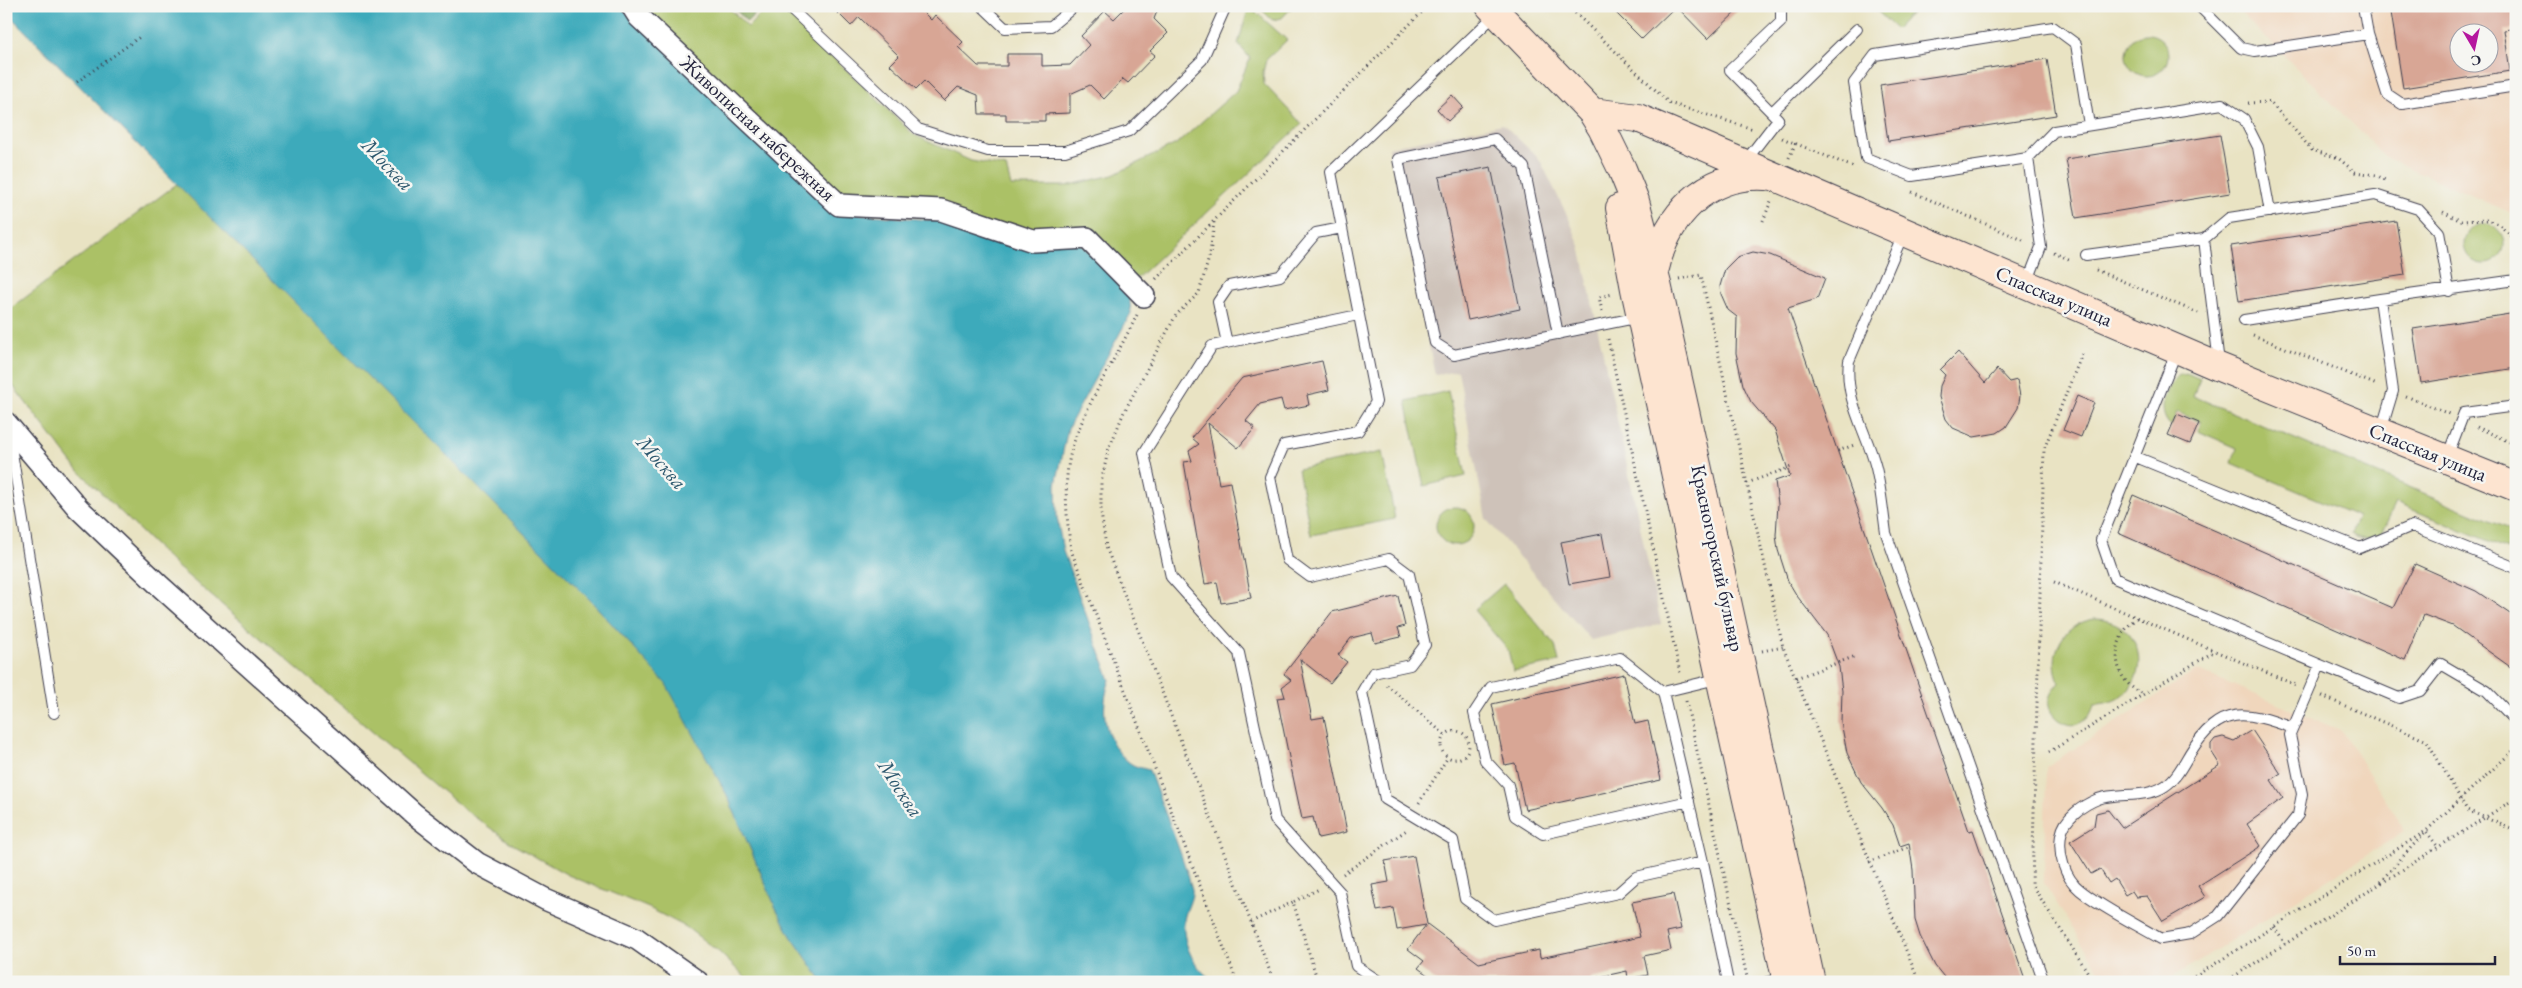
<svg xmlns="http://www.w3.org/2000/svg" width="2522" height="988" font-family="'EB Garamond',serif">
	<rect width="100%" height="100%" fill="#f6f6f2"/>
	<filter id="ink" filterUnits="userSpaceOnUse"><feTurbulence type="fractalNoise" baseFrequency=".02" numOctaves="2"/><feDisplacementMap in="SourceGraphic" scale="10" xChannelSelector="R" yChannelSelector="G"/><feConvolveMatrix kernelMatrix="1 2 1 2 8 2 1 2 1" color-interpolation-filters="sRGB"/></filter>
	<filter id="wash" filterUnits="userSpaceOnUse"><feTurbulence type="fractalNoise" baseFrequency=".0096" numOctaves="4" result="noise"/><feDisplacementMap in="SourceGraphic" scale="20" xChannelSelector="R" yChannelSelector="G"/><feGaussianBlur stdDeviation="1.12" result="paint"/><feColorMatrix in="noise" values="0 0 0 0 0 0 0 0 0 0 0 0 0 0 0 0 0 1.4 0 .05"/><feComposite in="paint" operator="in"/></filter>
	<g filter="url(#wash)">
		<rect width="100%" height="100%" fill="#e9e3c3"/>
		<!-- built -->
		<path fill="#f0d6bc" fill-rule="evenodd" d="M 2234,6 L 2516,6 L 2516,215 L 2387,158 ZM 2460,32 L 2490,32 L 2490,62 L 2460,62 Z
			M 2197,670 L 2342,731 L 2405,831 L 2165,982 L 2106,982 L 2044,883 L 2046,767 Z"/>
		<!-- industrial -->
		<path fill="#cec2b9" d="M 1503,124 L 1540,160 L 1569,219 L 1580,246 L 1661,624 L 1591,640 L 1486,519 L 1458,371 L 1435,375 L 1389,147 Z"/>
		<!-- green -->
		<path fill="#abc166" stroke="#667250" d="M 639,6 L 727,6 L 748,27 L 768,6 L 780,6 L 914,135 L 971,161 L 1006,167 L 1011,186 L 1066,186 L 1113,175 L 1178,143 L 1236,91 L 1250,58 L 1238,44 L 1249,6 L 1287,40 L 1266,60 L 1263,72 L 1264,84 L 1302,124 L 1136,279 L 1033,235 L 840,199 Z
			M 1258,6 L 1293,6 L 1282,18 L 1272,20 Z
			M 1872,6 L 1918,6 L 1896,29 Z
			M2126 55a21 21 0 1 1 42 0a21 21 0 1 1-42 0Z
			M 178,183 L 592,602 L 667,684 L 727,795 L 776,908 L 791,936 L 823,982 L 750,982 L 719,952 L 686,927 L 649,908 L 568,875 L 514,845 L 465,810 L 175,565 L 77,469 L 6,377 L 6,312 Z
			M2464 244a20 20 0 1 1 40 0a20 20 0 1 1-40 0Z
			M 2189,374 L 2200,379 L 2193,396 L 2516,532 L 2516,554 L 2503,547 L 2396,503 L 2381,534 C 2370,540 2362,541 2351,534 L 2358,517 L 2232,463 L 2237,448 L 2198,431 L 2201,422 L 2177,412 L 2171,426 C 2155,411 2166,388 2179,375 Z
			M 1448,391 L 1466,476 L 1424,486 L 1406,401 Z
			M 1382,452 L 1395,519 L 1311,535 L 1298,469 Z
			M1436 526a19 19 0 1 1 38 0a19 19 0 1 1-38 0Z
			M 1504,584 L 1555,645 L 1559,662 L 1513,671 L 1508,650 L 1474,610 Z
			M 2095,619 C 2155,621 2152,705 2094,704 C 2084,749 2024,711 2060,683 C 2046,655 2063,623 2095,619 Z"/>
		<!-- forest -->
		<path fill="#88a75b" stroke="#55644b" d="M 732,6 L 762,6 L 747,22 Z"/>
		<!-- water -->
		<path fill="#3daabb" stroke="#30667b" d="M 6,6 L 620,6 L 838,212 L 940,221 L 1082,245 L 1129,292 L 1131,313 L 1068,428 L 1056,485 L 1057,517 L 1063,551 L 1110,680 C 1099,709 1104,743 1130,763 C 1135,767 1143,768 1149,770 C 1163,809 1181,849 1192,889 C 1194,898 1184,912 1184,922 C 1182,944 1196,973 1217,982 L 823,982 L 791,936 L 776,908 L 727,795 L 666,684 L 592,602 L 6,12 Z"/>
		<g id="blocks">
			<!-- building -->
			<path fill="#d8a695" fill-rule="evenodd" d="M 831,6 L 917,6 L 931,20 L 935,15 L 963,42 L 958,47 L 978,66 L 1007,66 L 1007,54 L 1042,54 L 1042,66 L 1070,65 L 1089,45 L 1081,36 L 1105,11 L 1114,19 L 1127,6 L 1159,6 L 1154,19 L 1168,33 L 1150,51 L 1155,55 L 1128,83 L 1123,79 L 1104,99 L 1090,85 L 1070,94 L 1070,113 L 1045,114 L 1045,121 L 1006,121 L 1006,114 L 979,114 L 978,95 L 958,87 L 944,101 L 924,81 L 916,89 L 890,65 L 899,56 L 859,17 L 851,26 Z
				M 1609,6 L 1676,6 L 1642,39 Z
				M 1676,6 L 1742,6 L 1708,39 Z
				M 2390,6 L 2516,6 L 2516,28 L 2504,30 L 2510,71 L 2403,88 ZM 2460,32 L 2490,32 L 2490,62 L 2460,62 Z
				M 2047,59 L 2056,115 L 1888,141 L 1880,85 Z
				M 1452,95 L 1463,107 L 1448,121 L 1437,109 Z
				M 2220,135 L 2230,193 L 2076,218 L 2066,159 Z
				M 1491,167 L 1520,309 L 1468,320 L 1439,177 Z
				M 2396,221 L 2405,275 L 2239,301 L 2231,246 Z
				M 1753,252 L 1770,255 L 1825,278 L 1817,299 L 1788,308 L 1969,831 L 1973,830 L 2026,982 L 1948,982 L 1935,966 L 1920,936 L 1915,920 L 1913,870 L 1909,843 L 1900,846 L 1893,825 L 1882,808 L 1861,782 L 1847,753 L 1841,722 L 1842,691 L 1839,667 L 1827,635 L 1797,596 L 1788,581 L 1778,550 L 1776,535 L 1778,504 L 1775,481 L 1790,476 L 1775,430 L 1751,402 L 1743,385 L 1736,353 L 1737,317 L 1728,310 L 1721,294 L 1720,286 L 1725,269 L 1737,257 Z
				M 2516,313 L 2516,368 L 2421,383 L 2413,329 Z
				M 1958,352 L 1985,383 L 1997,369 L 2009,382 L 2017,380 L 2020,396 L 2018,408 L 2006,427 L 1997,433 L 1974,437 L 1953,428 L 1946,419 L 1939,397 L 1940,386 L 1945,375 L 1940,370 Z
				M 1322,361 L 1329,390 L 1307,395 L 1309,405 L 1284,410 L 1281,399 L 1260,404 L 1246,421 L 1255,428 L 1238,448 L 1208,423 L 1219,484 L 1230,482 L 1251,598 L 1221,603 L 1217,582 L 1205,584 L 1199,550 L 1184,462 L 1192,461 L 1189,451 L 1199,444 L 1192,438 L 1242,378 Z
				M 2077,396 L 2094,403 L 2081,437 L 2063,430 Z
				M 2177,414 L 2199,423 L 2190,444 L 2168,435 Z
				M 2133,495 L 2393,608 L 2415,564 L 2476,591 L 2516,618 L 2516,671 L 2453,626 L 2424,615 L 2405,660 L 2118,533 Z
				M 1602,534 L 1610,577 L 1569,584 L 1561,542 Z
				M 1398,596 L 1405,626 L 1398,628 L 1401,637 L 1375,643 L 1372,633 L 1351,638 L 1338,655 L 1347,662 L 1330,683 L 1300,659 L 1312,719 L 1324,717 L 1347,832 L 1318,838 L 1313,817 L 1302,819 L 1292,772 L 1277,698 L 1285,697 L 1282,687 L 1291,680 L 1284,674 L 1332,612 Z
				M 1624,674 L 1635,724 L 1648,721 L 1661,780 L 1525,810 L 1515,763 L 1505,765 L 1492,704 Z
				M 2252,730 L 2281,774 L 2271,780 L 2283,798 L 2247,824 L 2261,846 L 2198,886 L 2205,897 L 2163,921 L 2147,896 L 2136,897 L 2132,891 L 2125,895 L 2115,879 L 2109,883 L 2100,869 L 2091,874 L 2070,841 L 2094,826 L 2096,813 L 2108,810 L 2122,828 L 2220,765 L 2211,751 L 2211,744 L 2215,739 L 2223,737 L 2234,741 Z
				M 1414,856 L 1427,924 L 1479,963 L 1539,950 L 1540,958 L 1640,937 L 1632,902 L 1673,894 L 1681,929 L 1667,932 L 1671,950 L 1644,956 L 1648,975 L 1628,979 L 1627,971 L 1591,979 L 1591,982 L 1437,982 L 1418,968 L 1424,961 L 1408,949 L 1426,925 L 1397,930 L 1393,908 L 1377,911 L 1372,885 L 1389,882 L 1385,861 Z"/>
		</g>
	</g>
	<g filter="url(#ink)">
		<use href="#blocks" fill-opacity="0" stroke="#403f4f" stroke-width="1"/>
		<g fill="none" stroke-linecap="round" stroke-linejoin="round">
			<!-- lane casing -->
			<g stroke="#403f4f" stroke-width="12">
				<path id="lane" d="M 788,6 L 918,129 L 988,151 L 1065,151 L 1129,131 L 1202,60 L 1226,6
					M 982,6 L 1005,28 L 1051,26 L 1075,6
					M 2199,6 L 2241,48 L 2255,51 L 2368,34 L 2363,6
					M 1496,14 L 1331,172 L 1376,402 L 1358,431 L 1284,445 L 1270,477 L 1287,560 L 1310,577 L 1389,559 L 1409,574 L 1425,645 L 1410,665 L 1373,673 L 1362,692 L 1385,799 L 1453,840 L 1465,899 L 1494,920 L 1618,893 L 1636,877 L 1703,862 L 1728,982
					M 2368,34 L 2387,94 L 2402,104 L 2516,86
					M 1772,112 L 1857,29
					M 2028,158 L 2054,131 L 2222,104 L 2244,119 L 2258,147 L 2270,212
					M 1744,163 L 1778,119 L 1730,70 L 1781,22 L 1781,6
					M 1903,234 L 1849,361 C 1844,400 1867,432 1876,468 C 1881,489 1883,512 1886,533 L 2044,982
					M 2204,239 L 2229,218 L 2375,195 L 2418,209 L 2439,232 L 2449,291
					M 2086,255 L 2204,239 L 2219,363
					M 2027,283 L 2041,247 L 2028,158 L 1912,176 L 1866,158 L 1854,83 L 1875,55 L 2053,27 L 2076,44 L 2089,125
					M 2380,299 L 2516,280
					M 1358,315 L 1212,346 L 1144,453 L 1171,577 L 1239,653 L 1275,820 L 1340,892 L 1356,966 L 1380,982
					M 2244,320 L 2380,299 L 2393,391 L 2381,431
					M 1558,334 L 1524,167 L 1495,139 L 1398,159 L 1435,343 L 1454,355 L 1640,317
					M 1227,343 L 1218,302 L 1229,286 L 1280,276 L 1316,233 L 1342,228
					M 2177,350 L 2101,540 L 2114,578 L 2399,698 L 2420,691 L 2441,664 L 2487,691 L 2516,721
					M 9,434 L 54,713
					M 2136,457 L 2360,548 L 2412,526 L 2516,568
					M 2447,457 L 2464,413 L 2516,406
					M 1663,692 L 1620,658 L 1491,687 L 1474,713 L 1485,760 L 1508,785 L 1515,816 L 1543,834 L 1689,801
					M 2293,728 C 2246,711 2220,704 2190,753 C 2183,765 2176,779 2165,786 C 2146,799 2118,792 2098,799 C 2083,805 2064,818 2061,835 C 2058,854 2064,877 2080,890 C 2101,907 2137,925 2161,939 L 2190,934 L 2218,916 L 2298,815 L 2302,794 L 2290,735 L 2320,665
					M 1703,862 L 1663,692 L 1721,678
					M 1767,982 L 1785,978"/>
			</g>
			<!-- street casing -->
			<g stroke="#403f4f" stroke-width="24">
				<path id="street" d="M 632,6 L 639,17 L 839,205 L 941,210 L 1033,241 L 1087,238 L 1144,296
					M 6,423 L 78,508 L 160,586 L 414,814 L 477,863 L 545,899 L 637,939 L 698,982"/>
			</g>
			<!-- secondary casing -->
			<g stroke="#403f4f" stroke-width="30">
				<path id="secondary" d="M 1490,6 L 1592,112 L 1602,128 L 1622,169 L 1635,201 L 1657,284 L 1811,982
					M 1592,112 L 1638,118 L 2219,367 L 2516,487
					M 1620,208 L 1635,289 L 1787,982
					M 1654,272 C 1666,216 1705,173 1765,176"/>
			</g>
			<!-- path -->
			<path stroke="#403f4f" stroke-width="3" stroke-dasharray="1 4" stroke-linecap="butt" d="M 1568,6 L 1669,103 L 1753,129
				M 77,82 L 141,36
				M 2248,103 L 2270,102 L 2312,150 L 2338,158 L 2355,172 L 2376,175 L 2385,180
				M 1782,138 L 1853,167
				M 1789,158 L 1796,142
				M 1912,192 L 2025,241
				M 2443,212 L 2461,221 L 2487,220 L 2498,224 L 2516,240
				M 1763,221 L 1771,201
				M 1214,222 L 1210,254 L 1199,293 L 1176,315 L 1124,412 L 1108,451 L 1101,483 L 1101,512 L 1106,547 L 1274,982
				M 2054,253 L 2071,260
				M 2096,270 L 2198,313
				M 1156,279 L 1424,10
				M 1679,279 L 1701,275 L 1783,647 L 1919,982
				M 1602,311 L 1599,297 L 1613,294
				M 1137,315 C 1117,356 1091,396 1075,439 C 1062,473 1066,514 1071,550 L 1237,982
				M 2253,335 L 2377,385
				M 1608,339 L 1680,673
				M 2082,354 L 2044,449 L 2032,885 L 2094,982
				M 2406,396 L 2449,414
				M 2477,427 L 2516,445
				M 1838,451 L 1854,445
				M 1747,483 L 1794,466
				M 2054,582 L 2215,651
				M 2137,618 C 2109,638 2110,681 2144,694
				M 1762,651 L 1783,647
				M 1796,678 L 1856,656
				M 1387,685 L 1445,735
				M 2322,696 L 2427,741 L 2467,810 L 2516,831
				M 1686,701 L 1748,982
				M1441 745a14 14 0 1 1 28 0a14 14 0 1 1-28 0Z
				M 2049,752 L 2215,651 L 2296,685
				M 1419,803 L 1448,757
				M 1869,862 L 1911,846
				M 1343,874 L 1408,829
				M 2380,882 L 2426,831 L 2438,847
				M 1251,922 L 1293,902
				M 2274,927 L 2285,944
				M 1318,982 L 1293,902 L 1319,889
				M 2186,982 L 2426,831 L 2516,748
				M 2225,982 L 2516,798"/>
			<!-- lane -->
			<use href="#lane" stroke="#fff" stroke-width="10"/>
			<!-- street -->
			<use href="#street" stroke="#fff" stroke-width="21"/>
			<!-- secondary -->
			<use href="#secondary" stroke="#fde4d0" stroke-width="28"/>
		</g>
	</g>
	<g text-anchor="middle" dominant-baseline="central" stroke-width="5" stroke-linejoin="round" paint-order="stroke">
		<!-- street labels -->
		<g font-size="20" fill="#22223b" stroke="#f6f6f2">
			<text transform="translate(758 128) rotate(43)">Живописная набережная</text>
			<text transform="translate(2054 296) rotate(23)">Спасская улица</text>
			<text transform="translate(2428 452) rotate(22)">Спасская улица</text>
			<text transform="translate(1718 558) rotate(78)">Красногорский бульвар</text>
		</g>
		<!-- water labels -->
		<g font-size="21" font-style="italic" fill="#2d586e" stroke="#f6f6f2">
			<text transform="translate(388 164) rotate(46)">Москва</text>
			<text transform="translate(662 462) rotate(49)">Москва</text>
			<text transform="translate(901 788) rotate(57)">Москва</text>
		</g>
	</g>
	<!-- margin -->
	<rect width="2522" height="988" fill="none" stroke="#f6f6f2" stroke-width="25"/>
	<!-- north arrow -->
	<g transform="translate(2474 48) rotate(171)"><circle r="24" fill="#f6f6f2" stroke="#a1a1a9"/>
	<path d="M0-4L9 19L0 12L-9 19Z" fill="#b5179e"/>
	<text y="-8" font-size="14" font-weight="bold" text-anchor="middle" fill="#22223b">С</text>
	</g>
	<!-- scale -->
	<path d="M2340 956v8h155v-8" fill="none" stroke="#22223b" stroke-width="2.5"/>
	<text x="2347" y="956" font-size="15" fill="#22223b" stroke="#f6f6f2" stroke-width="4" paint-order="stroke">50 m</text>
</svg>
